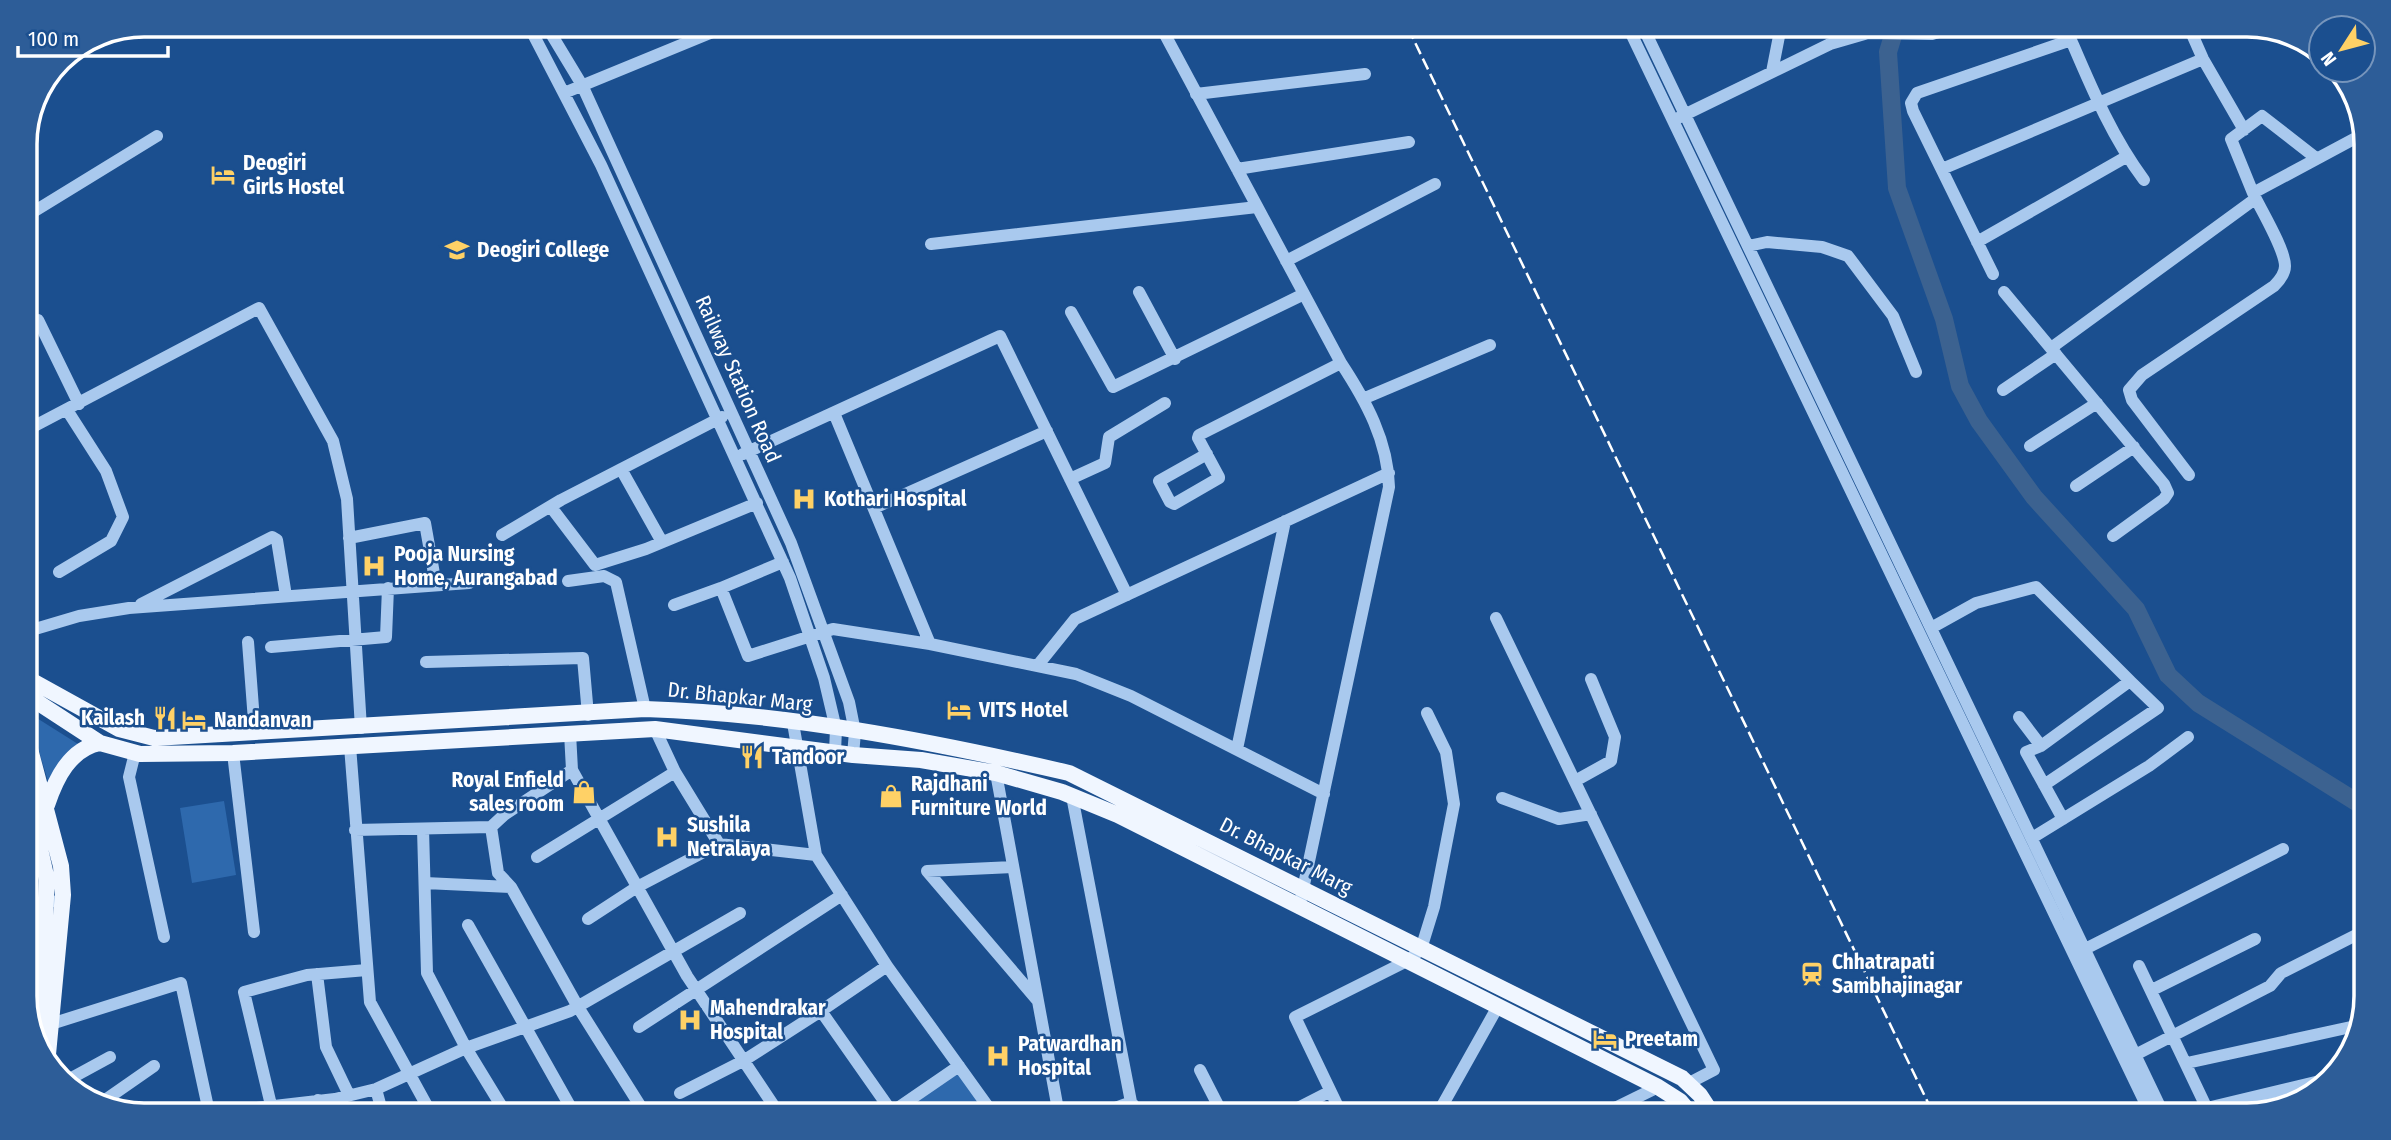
<svg xmlns="http://www.w3.org/2000/svg" width="2391" height="1140" font-family="'Fira Sans Condensed',sans-serif">
	<rect width="100%" height="100%" fill="#1b4f8f"/>
	<!-- green -->
	<path fill="#2e69ad" d="M 32,715 L 78,744 L 67,752 L 48,781 L 29,718 Z
		M 224,801 L 236,875 L 192,883 L 180,808 Z
		M 959,1071 L 989,1115 L 899,1115 Z"/>
	<g fill="none" stroke-linecap="round" stroke-linejoin="round">
		<!-- river -->
		<path stroke="#3c6290" stroke-width="18" d="M 1896,26 L 1888,52 L 1897,188 L 1944,319 L 1960,386 L 1979,421 L 2034,497 L 2136,609 L 2168,675 L 2198,703 L 2366,808"/>
		<!-- minor -->
		<path stroke="#a9c9ee" stroke-width="12" d="M 2188,25 L 2203,59 L 2244,130
			M 1628,27 L 2151,1115
			M 1643,27 L 2164,1115
			M 1162,29 L 1341,363 C 1366,401 1388,441 1389,487 L 1299,908
			M 532,32 L 601,165 L 790,578 L 824,678 L 836,729 L 835,752
			M 550,32 L 582,85 L 791,543 L 849,702 L 855,732 L 853,755
			M 1772,72 L 1781,26
			M 564,93 L 715,31
			M 1196,94 L 1365,74
			M 1680,117 L 1830,44 L 1868,33 L 1932,34 L 1957,26
			M 2316,158 L 2262,116 L 2231,139 L 2253,193 L 2365,133
			M 1237,169 L 1409,142
			M 1942,169 L 2203,59
			M 25,217 L 157,136
			M 1977,242 L 2126,157
			M 931,244 L 1257,207
			M 1748,246 L 1767,242 L 1822,247 L 1848,256 L 1893,316 L 1916,372
			M 1286,261 L 1435,184
			M 1993,274 L 1913,111 L 1911,103 L 1917,93 L 2071,40 C 2092,89 2112,137 2144,180
			M 1139,292 L 1175,359
			M 2004,292 L 2164,484 L 2168,493 L 2164,499 L 2113,536
			M 1071,312 L 1113,387 L 1304,294
			M 25,327 L 38,320 L 79,404
			M 2051,348 L 2255,199
			M 2003,390 L 2056,354
			M 1365,398 L 1490,345
			M 834,413 L 930,644 L 1076,674 L 1131,696 L 1324,794
			M 25,431 L 259,308 L 333,441 L 347,499 L 361,728
			M 2030,446 L 2097,403
			M 743,454 L 1000,336 L 1127,595
			M 1207,454 L 1159,481 L 1170,502 L 1174,504 L 1219,478 L 1219,477 L 1198,438 L 1199,435 L 1341,363
			M 621,469 L 662,542
			M 2189,475 L 2132,400 L 2129,390 L 2142,375 L 2274,286 C 2279,281 2285,274 2285,266 C 2285,249 2261,210 2253,193
			M 1070,479 L 1105,463 L 1109,437 L 1165,403
			M 2076,486 L 2134,447
			M 551,507 L 595,565 L 646,549 L 757,503
			M 874,508 L 1047,431
			M 502,535 L 561,500 L 722,417
			M 349,538 L 425,523 L 436,585
			M 783,562 L 721,588 L 748,656 L 833,629 L 930,644
			M 59,572 L 111,541 L 123,517 L 106,471 L 67,410
			M 568,581 L 604,576 L 616,582 L 645,709
			M 141,604 L 272,537 L 277,540 L 286,596
			M 674,605 L 721,588
			M 1496,618 L 1714,1070 L 1689,1083
			M 1931,628 L 1976,603 L 2036,587 L 2130,681 L 2041,746 L 2026,752 L 2063,819
			M 25,632 L 79,616 L 129,608 L 469,583
			M 248,642 L 255,734
			M 271,647 L 386,637 L 388,588
			M 426,662 L 583,658 L 588,715
			M 1038,665 L 1075,619 L 1389,473
			M 2019,717 L 2041,746
			M 793,723 L 816,855 L 887,966 L 994,1115
			M 570,733 L 572,770 L 687,976 L 780,1115
			M 350,746 L 370,1002 L 432,1115
			M 1237,749 L 1285,521
			M 135,753 L 129,777 L 164,937
			M 233,753 L 254,932
			M 996,773 L 1059,1115
			M 1575,781 L 1611,761 L 1615,737 L 1591,679
			M 2044,785 L 2158,708 L 2130,681
			M 1072,796 L 1131,1102 L 1141,1115
			M 1502,798 L 1559,819 L 1591,814
			M 491,827 L 504,815 L 572,770
			M 423,829 L 427,973 L 466,1048 L 507,1115
			M 355,830 L 491,827 L 498,873 L 511,887 L 578,1007 L 646,1115
			M 2032,838 L 2149,766 L 2188,737
			M 719,844 L 816,855
			M 537,857 L 675,772
			M 1013,867 L 927,871 L 1038,1001
			M 425,883 L 511,887
			M 25,916 L 52,901
			M 588,919 L 637,887 L 719,844 L 675,772 L 655,729
			M 468,925 L 575,1115
			M 2085,949 L 2283,849
			M 2139,966 L 2210,1115
			M 317,974 L 326,1047 L 349,1095
			M 2152,990 L 2255,939
			M 815,1015 L 887,966
			M 51,1024 L 181,983 L 209,1112
			M 639,1027 L 842,895
			M 2135,1055 L 2270,986 L 2281,973 L 2366,930
			M 2187,1063 L 2360,1025
			M 1200,1070 L 1223,1115
			M 66,1081 L 110,1057
			M 376,1089 L 383,1115
			M 680,1093 L 743,1061 L 821,1011 L 894,1115
			M 98,1105 L 154,1066
			M 271,1105 L 244,992 L 307,975 L 367,970
			M 2207,1108 L 2328,1079
			M 892,1112 L 959,1066
			M 197,1115 L 335,1099 L 376,1089 L 466,1048 L 570,1011 L 740,913
			M 311,1115 L 318,1100
			M 1096,1115 L 1131,1102
			M 1284,1115 L 1329,1092
			M 1342,1115 L 1295,1017 L 1409,960 L 1421,949 L 1434,907 L 1454,804 L 1446,752 L 1427,713
			M 1437,1115 L 1497,1008
			M 1601,1115 L 1658,1087"/>
		<!-- major -->
		<path stroke="#f0f6ff" stroke-width="16" d="M 25,677 L 119,729 L 154,738 L 645,709 C 786,713 931,741 1069,773 L 1682,1078 L 1700,1095 L 1713,1115
			M 25,694 L 100,743 L 140,754 L 233,753 L 655,729 L 853,755 L 921,760 L 996,773 L 1062,792 L 1118,815 L 1658,1087 L 1680,1101 L 1692,1115
			M 25,730 L 61,866 L 63,895 L 47,1065
			M 25,782 L 47,880 L 38,1042
			M 47,805 C 56,778 70,749 100,743"/>
		<!-- rail -->
		<path stroke="#fff" stroke-width="2.5" stroke-dasharray="12 5" stroke-linecap="butt" d="M 1408,28 L 1934,1115"/>
	</g>
	<!-- icons -->
	<defs>
		<g id="hotel-bare" transform="scale(1.89)"><path d="M-6-4.5h1.5V1H6V5H4.5V3h-9V5H-6ZM-4 0a1.8 1.8 0 1 1 3.6 0ZM.5 0V-2.5h3Q6-2.5 6 0Z" fill="#ffd166" stroke="#1b4f8f" stroke-width="2.5" paint-order="stroke"/></g>
		<g id="university-bare" transform="scale(1.89)"><path d="M0-5L7-2L0 1L-7-2ZM-4 1L0 2.5L4 1V4Q0 6-4 4Z" fill="#ffd166" stroke="#1b4f8f" stroke-width="2.5" paint-order="stroke"/></g>
		<g id="hospital-bare" transform="scale(1.89)"><path d="M-5-5h3v3.5h4V-5h3V5h-3V1.5h-4V5h-3Z" fill="#ffd166" stroke="#1b4f8f" stroke-width="2.5" paint-order="stroke"/></g>
		<g id="restaurant-bare" transform="scale(1.89)"><path d="M-5-6h1v4h1v-4h1v4h1v-4h1v5L-1.5 .5V6h-2V.5L-5-1ZM5-6V6H3V1.5H1.5Q1.5-4 5-6Z" fill="#ffd166" stroke="#1b4f8f" stroke-width="2.5" paint-order="stroke"/></g>
		<g id="shop-bare" transform="scale(1.89)"><path d="M-5-2.5h2.3a2.7 3.5 0 0 1 5.4 0H5L5.5 6h-11ZM-1.5-2.5h3a1.5 2.3 0 0 0-3 0Z" fill="#ffd166" stroke="#1b4f8f" stroke-width="2.5" paint-order="stroke"/></g>
		<g id="station-bare" transform="scale(1.89)"><path d="M-3-6H3Q5-6 5-4V2Q5 4 3 4L4.5 6H3L1.5 4h-3L-3 6H-4.5L-3 4Q-5 4-5 2V-4Q-5-6-3-6ZM-3.5-4v3h7v-3ZM-3.5 1v1.5H-2V1ZM2 1v1.5H3.5V1Z" fill="#ffd166" stroke="#1b4f8f" stroke-width="2.5" paint-order="stroke"/></g>
	</defs>
	<g fill-rule="evenodd">
		<use href="#hotel-bare" x="223" y="175"/>
		<use href="#university-bare" x="457" y="250"/>
		<use href="#hospital-bare" x="804" y="499"/>
		<use href="#hospital-bare" x="374" y="566"/>
		<use href="#hotel-bare" x="959" y="710"/>
		<use href="#restaurant-bare" x="165" y="718"/>
		<use href="#hotel-bare" x="194" y="720"/>
		<use href="#restaurant-bare" x="752" y="757"/>
		<use href="#shop-bare" x="584" y="792"/>
		<use href="#shop-bare" x="891" y="796"/>
		<use href="#hospital-bare" x="667" y="837"/>
		<use href="#station-bare" x="1812" y="974"/>
		<use href="#hospital-bare" x="690" y="1020"/>
		<use href="#hotel-bare" x="1605" y="1039"/>
		<use href="#hospital-bare" x="998" y="1056"/>
	</g>
	<g text-anchor="middle" dominant-baseline="central" stroke-width="5" stroke-linejoin="round" paint-order="stroke">
		<!-- poi labels -->
		<g font-size="21" font-weight="bold" fill="#fff" stroke="#1b4f8f" text-anchor="start">
			<text x="243" y="163">Deogiri<tspan x="243" dy="24">Girls Hostel</tspan></text>
			<text x="477" y="250">Deogiri College</text>
			<text x="824" y="499">Kothari Hospital</text>
			<text x="394" y="554">Pooja Nursing<tspan x="394" dy="24">Home, Aurangabad</tspan></text>
			<text x="979" y="710">VITS Hotel</text>
			<text x="145" y="718" text-anchor="end">Kailash</text>
			<text x="214" y="720">Nandanvan</text>
			<text x="772" y="757">Tandoor</text>
			<text x="564" y="780" text-anchor="end">Royal Enfield<tspan x="564" dy="24">sales room</tspan></text>
			<text x="911" y="784">Rajdhani<tspan x="911" dy="24">Furniture World</tspan></text>
			<text x="687" y="825">Sushila<tspan x="687" dy="24">Netralaya</tspan></text>
			<text x="1832" y="962">Chhatrapati<tspan x="1832" dy="24">Sambhajinagar</tspan></text>
			<text x="710" y="1008">Mahendrakar<tspan x="710" dy="24">Hospital</tspan></text>
			<text x="1625" y="1039">Preetam</text>
			<text x="1018" y="1044">Patwardhan<tspan x="1018" dy="24">Hospital</tspan></text>
		</g>
		<!-- street labels -->
		<g font-size="21" fill="#fff" stroke="#1b4f8f">
			<text transform="translate(738 379) rotate(66)">Railway Station Road</text>
			<text transform="translate(740 697) rotate(6)">Dr. Bhapkar Marg</text>
			<text transform="translate(1286 856) rotate(27)">Dr. Bhapkar Marg</text>
		</g>
	</g>
	<!-- crop -->
	<path d="M0 0H2391V1140H0ZM144 37H2247A107 107 0 0 1 2354 144V996A107 107 0 0 1 2247 1103H144A107 107 0 0 1 37 996V144A107 107 0 0 1 144 37Z" fill="#2d5d98" fill-rule="evenodd"/>
	<path fill="none" stroke="#fff" stroke-width="3.5" d="M144 37H2247A107 107 0 0 1 2354 144V996A107 107 0 0 1 2247 1103H144A107 107 0 0 1 37 996V144A107 107 0 0 1 144 37Z"/>
	<!-- north arrow -->
	<g transform="translate(2342 49) rotate(234)"><circle r="33" fill="#1b4f8f" stroke="#7695bc" stroke-width="2"/>
	<path d="M0-5L12 26L0 18L-12 26Z" fill="#ffd166"/>
	<text y="-10" font-size="19" font-weight="bold" text-anchor="middle" fill="#ffffff">N</text>
	</g>
	<!-- scale -->
	<path d="M18 46v10h150v-10" fill="none" stroke="#ffffff" stroke-width="3.5"/>
	<text x="28" y="46" font-size="21" fill="#ffffff" stroke="#1b4f8f" stroke-width="5" paint-order="stroke">100 m</text>
</svg>
